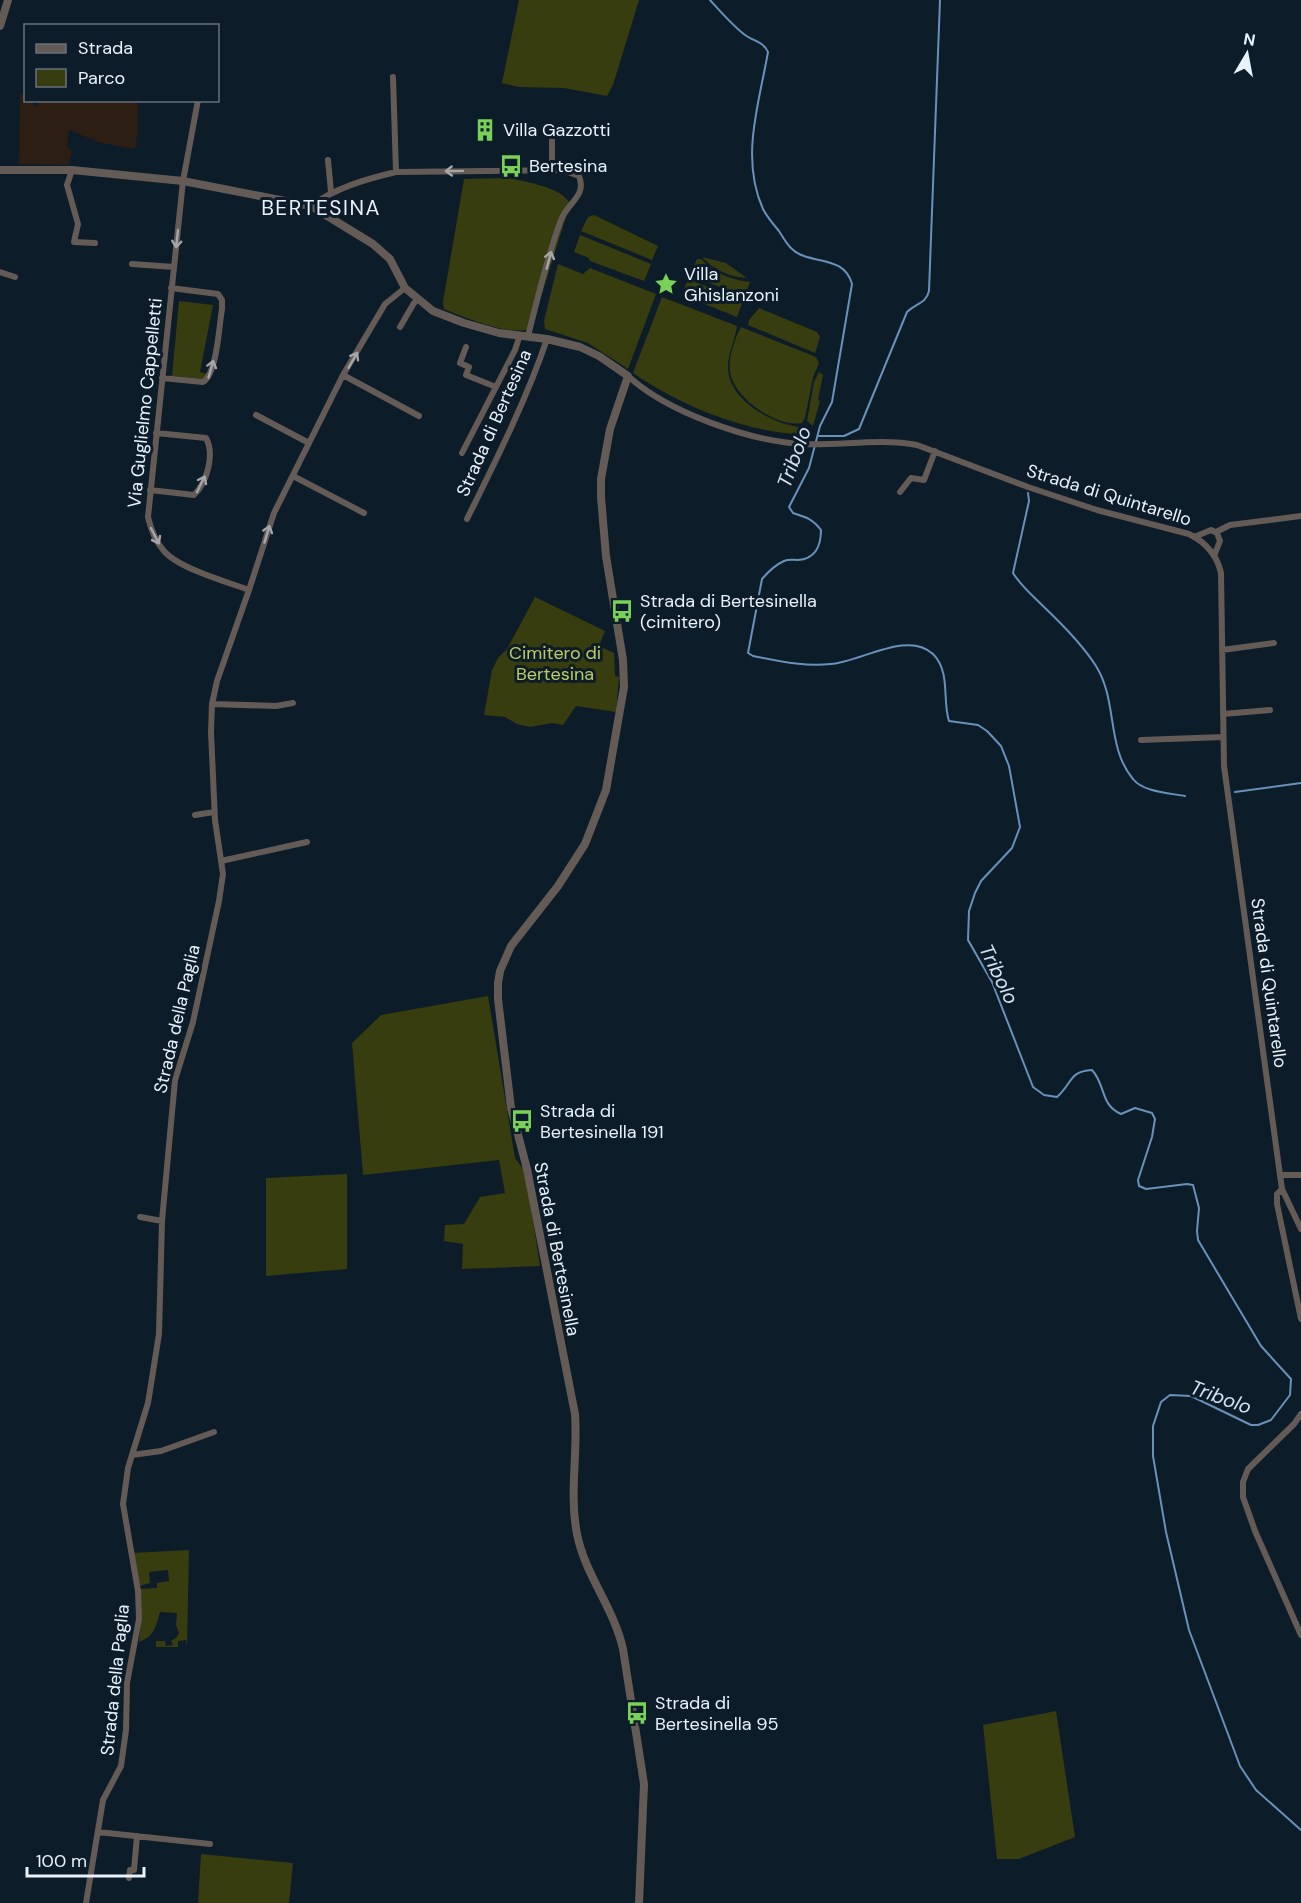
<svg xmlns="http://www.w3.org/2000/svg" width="1301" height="1903" font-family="'DM Sans',sans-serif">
	<rect width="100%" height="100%" fill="#0d1c29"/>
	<!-- education -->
	<path fill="#2d1e14" d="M 20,93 L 25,97 L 26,100 L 30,101 L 38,108 L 38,101 L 138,101 L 138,131 L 135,149 L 101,143 L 69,130 L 67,146 L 72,151 L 68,165 L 19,164 Z"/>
	<!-- green -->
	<path fill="#373d0e" d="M 519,0 L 639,0 L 613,85 L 607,96 L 564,88 L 518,87 L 502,83 Z
		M 508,178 C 524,181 564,188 570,204 L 531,329 C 507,336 467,318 444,309 L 443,302 L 464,179 Z
		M 594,215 L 658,246 L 652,260 L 581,231 L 588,217 Z
		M 580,235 L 651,264 L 644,281 L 590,261 L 589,258 L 574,252 Z
		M 702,257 L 726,263 L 747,278 C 729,277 714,270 702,257 Z
		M 697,259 L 701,259 C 714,273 731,280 750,282 L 745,296 L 690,276 Z
		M 558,264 L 583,274 L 590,268 L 656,294 L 628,369 L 588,343 L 545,329 L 544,321 Z
		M 688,279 L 743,301 L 737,317 L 682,295 Z
		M 662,297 L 737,326 C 735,340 728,353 728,367 C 728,400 771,423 799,427 L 801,432 L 810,435 C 747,433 685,408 633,373 Z
		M 179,301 L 213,305 L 200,372 L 207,374 L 203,379 L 172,376 Z
		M 759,308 L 817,332 L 820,337 L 815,353 L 748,325 L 749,320 Z
		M 741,327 L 816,357 L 819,363 L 813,377 L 805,418 L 802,423 C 777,428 734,398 730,372 C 728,358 734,340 741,327 Z
		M 819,372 L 823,375 L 818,400 L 820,401 L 813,426 L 807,421 L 814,382 Z
		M 535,597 L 605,631 L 599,646 L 614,653 L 615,676 L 619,677 L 616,712 L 576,706 L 563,725 L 552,723 L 530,727 L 517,724 L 505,717 L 484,715 L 492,670 L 498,658 L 507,649 Z
		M 488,996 L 515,1158 L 526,1173 L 540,1266 L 462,1269 L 463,1244 L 444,1241 L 445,1225 L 464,1224 L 480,1197 L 505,1193 L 499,1160 L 363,1175 L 352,1043 L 381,1015 Z
		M 347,1174 L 347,1269 L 266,1276 L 266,1178 Z
		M 189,1550 L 187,1647 L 186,1640 L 178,1641 L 178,1647 L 156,1647 L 156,1641 L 165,1641 L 166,1646 L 173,1645 L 171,1641 L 176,1638 L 179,1633 L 176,1625 L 177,1613 L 160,1612 C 156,1626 154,1637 139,1642 L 141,1620 L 140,1589 L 157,1588 L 157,1583 L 169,1581 L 168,1570 L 149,1572 L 150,1583 L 140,1586 L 132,1553 Z
		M 1056,1711 L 1075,1837 L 1019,1859 L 997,1859 L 983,1725 Z
		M 201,1854 L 293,1863 L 289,1903 L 198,1903 Z"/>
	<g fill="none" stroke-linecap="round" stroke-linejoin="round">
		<!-- stream -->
		<path stroke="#6991bb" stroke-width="2" d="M 710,0 C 721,12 732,25 745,35 C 753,41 764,42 768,52 C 759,104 740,158 763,209 C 767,217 773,224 779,231 C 786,242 791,252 804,256 C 824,263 845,260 852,284 L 832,402 L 820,426 L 809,468 L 789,507 L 793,513 C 806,517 813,519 821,530 C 821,546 815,559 798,560 C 793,560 789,559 784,561 C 775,565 768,572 762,579 L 748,653 L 753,656 C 779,661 804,667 831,664 C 860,662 908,630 933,654 C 951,672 942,700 949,721 L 978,725 L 987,731 L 1001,746 L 1009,766 L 1020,827 L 1012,848 L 981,881 L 975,893 L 969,911 L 968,940 L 992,982 L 1033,1087 L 1044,1095 L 1057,1097 C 1072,1084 1069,1071 1092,1070 C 1106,1085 1100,1105 1121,1114 L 1135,1108 L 1152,1113 L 1155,1119 L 1152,1137 L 1138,1180 L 1139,1186 L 1146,1189 L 1187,1184 L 1193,1185 L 1199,1208 L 1197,1231 L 1198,1240 L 1261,1346 L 1291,1379 L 1290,1395 L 1271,1420 L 1258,1425 L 1251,1425 L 1191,1396 L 1170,1395 L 1161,1402 L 1153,1426 L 1153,1456 L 1166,1532 L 1189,1630 L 1240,1766 L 1256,1790 L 1301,1830
			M 819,436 L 844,436 L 859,429 L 907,312 C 916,303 926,304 929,291 L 940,0
			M 1028,493 L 1029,501 L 1013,573 C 1021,586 1033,596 1044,607 C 1063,625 1082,644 1096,666 C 1118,701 1106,747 1133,779 C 1143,792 1169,793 1185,796
			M 1235,792 L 1301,783"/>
		<!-- minor -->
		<path stroke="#645b56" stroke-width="6" d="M 393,77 L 396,172
			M 198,100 L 183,181 L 148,517 C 151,530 155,541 164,551 C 178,568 227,582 249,590
			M 328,160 L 331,192
			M 72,170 L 67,185 L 78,224 L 74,242 L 95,243
			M 552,170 L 552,126
			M 311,206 C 335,188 366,179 396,172 L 562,170 L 579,176 C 587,196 568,202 561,220 C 547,257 538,297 528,336
			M 132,264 L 174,267
			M 0,272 L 15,277
			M 400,327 L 414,303 L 418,299
			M 466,347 L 460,363 L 469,367 L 466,375 L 496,387
			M 343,375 L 419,416
			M 628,376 C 667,412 749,441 802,444 C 840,446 879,438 917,445 L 1028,487 L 1097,510 L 1189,534 C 1205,542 1217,555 1221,573 L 1224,766 L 1280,1175 L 1282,1189 L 1301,1229
			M 162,378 L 203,382 C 217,374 219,326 222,309 L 222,300 L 218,294 L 171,288
			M 256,415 L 309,443
			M 462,453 L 515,350 L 520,335
			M 293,476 L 364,513
			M 150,490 L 194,495 C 207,482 215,455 206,438 L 156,433
			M 900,492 L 911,478 L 924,480 L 935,451
			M 467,519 C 496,460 526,401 547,339
			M 1216,532 L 1230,525 L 1301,516
			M 1194,537 L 1211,530 L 1217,533 L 1220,541 L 1214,556
			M 1222,650 L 1274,643
			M 212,704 L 276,706 L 293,703
			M 1223,714 L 1270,710
			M 1141,740 L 1223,737
			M 195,815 L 214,812
			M 221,861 L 307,842
			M 1280,1175 L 1301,1175
			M 1282,1189 L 1277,1194 L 1277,1204 L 1301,1319
			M 140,1217 L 162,1221
			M 1301,1414 L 1294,1424 L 1248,1469 L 1243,1482 L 1243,1497 L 1255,1531 L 1301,1635
			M 132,1455 L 161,1451 L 214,1432
			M 98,1832 L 210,1844
			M 129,1878 L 130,1870 L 134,1870 L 137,1836
			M 86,1903 L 103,1800 L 121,1766 L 126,1730 L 127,1683 L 139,1619 L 138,1591 L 123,1504 L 128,1468 L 148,1403 L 159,1334 L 162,1221 L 175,1080 L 193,1022 L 219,901 L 223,874 L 215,820 L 211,732 L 212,704 L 217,681 L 249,590 L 274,513 L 343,375 L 385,304 L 405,288"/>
		<!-- tertiary -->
		<path stroke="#645b56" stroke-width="8" d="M 0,26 L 8,0
			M 0,170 L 72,170 L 183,181 L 311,206 L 373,244 L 390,259 L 405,288 L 433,311 L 464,323 L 499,333 L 547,339 L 580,347 L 599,356 L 628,376 L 610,429 L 601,479 L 601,497 L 606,556 L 623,660 L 624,687 L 606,790 L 585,844 L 558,886 L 511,946 L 500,971 L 498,983 L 498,999 L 511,1108 L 527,1169 L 575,1414 C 578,1454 569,1494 577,1534 C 585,1575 614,1608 623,1649 L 644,1784 L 639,1903"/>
	</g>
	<!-- one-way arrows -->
	<defs><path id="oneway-shaft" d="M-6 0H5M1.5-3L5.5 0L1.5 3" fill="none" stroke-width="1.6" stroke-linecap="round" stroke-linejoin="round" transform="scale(1.5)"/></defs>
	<g stroke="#a6a6a8">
		<use href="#oneway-shaft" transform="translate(454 171) rotate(179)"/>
		<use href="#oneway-shaft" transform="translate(177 239) rotate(96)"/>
		<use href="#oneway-shaft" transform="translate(549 260) rotate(-75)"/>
		<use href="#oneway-shaft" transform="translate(353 360) rotate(-60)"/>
		<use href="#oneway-shaft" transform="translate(211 369) rotate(-74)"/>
		<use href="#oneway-shaft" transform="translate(201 484) rotate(-64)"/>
		<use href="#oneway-shaft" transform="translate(267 534) rotate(-73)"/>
		<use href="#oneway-shaft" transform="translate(155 536) rotate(63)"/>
	</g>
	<!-- icons -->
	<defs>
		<g id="building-bare" transform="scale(1.8)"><path d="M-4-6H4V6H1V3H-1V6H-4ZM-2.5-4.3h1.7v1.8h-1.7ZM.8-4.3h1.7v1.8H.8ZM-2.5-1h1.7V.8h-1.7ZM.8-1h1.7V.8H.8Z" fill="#79d157" stroke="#0d1c29" stroke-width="2.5" paint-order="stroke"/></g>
		<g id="bus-bare" transform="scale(1.8)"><path d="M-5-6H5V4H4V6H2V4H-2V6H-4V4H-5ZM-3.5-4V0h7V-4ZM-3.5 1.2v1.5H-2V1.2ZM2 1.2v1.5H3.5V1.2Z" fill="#79d157" stroke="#0d1c29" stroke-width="2.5" paint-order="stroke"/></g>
		<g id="sight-bare" transform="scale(1.8)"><path d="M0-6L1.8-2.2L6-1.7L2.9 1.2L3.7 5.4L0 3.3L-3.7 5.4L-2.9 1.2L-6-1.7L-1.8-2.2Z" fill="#79d157" stroke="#0d1c29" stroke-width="2.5" paint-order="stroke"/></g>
	</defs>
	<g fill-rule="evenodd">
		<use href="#building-bare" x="485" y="130"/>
		<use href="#bus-bare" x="511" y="166"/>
		<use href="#sight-bare" x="666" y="284"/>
		<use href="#bus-bare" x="622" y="611"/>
		<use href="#bus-bare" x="522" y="1121"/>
		<use href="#bus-bare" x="637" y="1713"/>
	</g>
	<g text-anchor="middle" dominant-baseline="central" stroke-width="6" stroke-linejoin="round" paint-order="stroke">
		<!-- poi labels -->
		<g font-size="18" fill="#e8f2fb" stroke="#0d1c29" text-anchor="start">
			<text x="503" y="130">Villa Gazzotti</text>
			<text x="529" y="166">Bertesina</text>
			<text x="684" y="274">Villa<tspan x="684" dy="21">Ghislanzoni</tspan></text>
			<text x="640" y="601">Strada di Bertesinella<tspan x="640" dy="21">(cimitero)</tspan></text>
			<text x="540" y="1111">Strada di<tspan x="540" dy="21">Bertesinella 191</tspan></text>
			<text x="655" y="1703">Strada di<tspan x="655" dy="21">Bertesinella 95</tspan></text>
		</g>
		<!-- street labels -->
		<g font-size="18" fill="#e8f2fb" stroke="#0d1c29">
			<text transform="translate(145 403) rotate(-84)">Via Guglielmo Cappelletti</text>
			<text transform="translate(494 423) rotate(-66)">Strada di Bertesina</text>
			<text transform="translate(1109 495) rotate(17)">Strada di Quintarello</text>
			<text transform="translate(1269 983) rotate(82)">Strada di Quintarello</text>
			<text transform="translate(177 1019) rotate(-77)">Strada della Paglia</text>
			<text transform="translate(557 1249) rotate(79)">Strada di Bertesinella</text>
			<text transform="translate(115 1680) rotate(-84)">Strada della Paglia</text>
		</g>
		<!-- park labels -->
		<g font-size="18" fill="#bccd5f" stroke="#0d1c29">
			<text x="555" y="653">Cimitero di<tspan x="555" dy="21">Bertesina</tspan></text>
		</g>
		<!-- water labels -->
		<g font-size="20" font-style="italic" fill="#d3e1f2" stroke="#0d1c29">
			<text transform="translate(794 457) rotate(-70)">Tribolo</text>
			<text transform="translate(999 974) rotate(64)">Tribolo</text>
			<text transform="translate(1221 1397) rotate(20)">Tribolo</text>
		</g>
		<!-- quarter labels -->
		<g font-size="21" letter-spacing="1.5" fill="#e8f2fb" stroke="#0d1c29">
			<text x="321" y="208">BERTESINA</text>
		</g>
	</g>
	<!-- legend -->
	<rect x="24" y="24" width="195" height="78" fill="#0d1c29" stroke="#65727d" stroke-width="1.5"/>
	<rect x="36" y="44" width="30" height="9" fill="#645b56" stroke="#65727d" stroke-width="1.5"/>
	<text x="78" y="54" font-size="18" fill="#e8f2fb">Strada</text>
	<rect x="36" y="69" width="30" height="18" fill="#373d0e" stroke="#65727d" stroke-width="1.5"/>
	<text x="78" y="84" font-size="18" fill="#e8f2fb">Parco</text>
	<!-- north arrow -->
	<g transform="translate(1247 54) rotate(10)" stroke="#0d1c29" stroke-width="4.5" paint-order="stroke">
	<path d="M0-4.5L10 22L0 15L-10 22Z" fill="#e8f2fb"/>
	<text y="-9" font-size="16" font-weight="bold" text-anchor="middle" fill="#e8f2fb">N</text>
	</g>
	<!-- scale -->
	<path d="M27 1867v9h117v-9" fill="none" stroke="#e8f2fb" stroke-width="3"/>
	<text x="36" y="1867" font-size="18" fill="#e8f2fb" stroke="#0d1c29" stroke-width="4.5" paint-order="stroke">100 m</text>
</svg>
